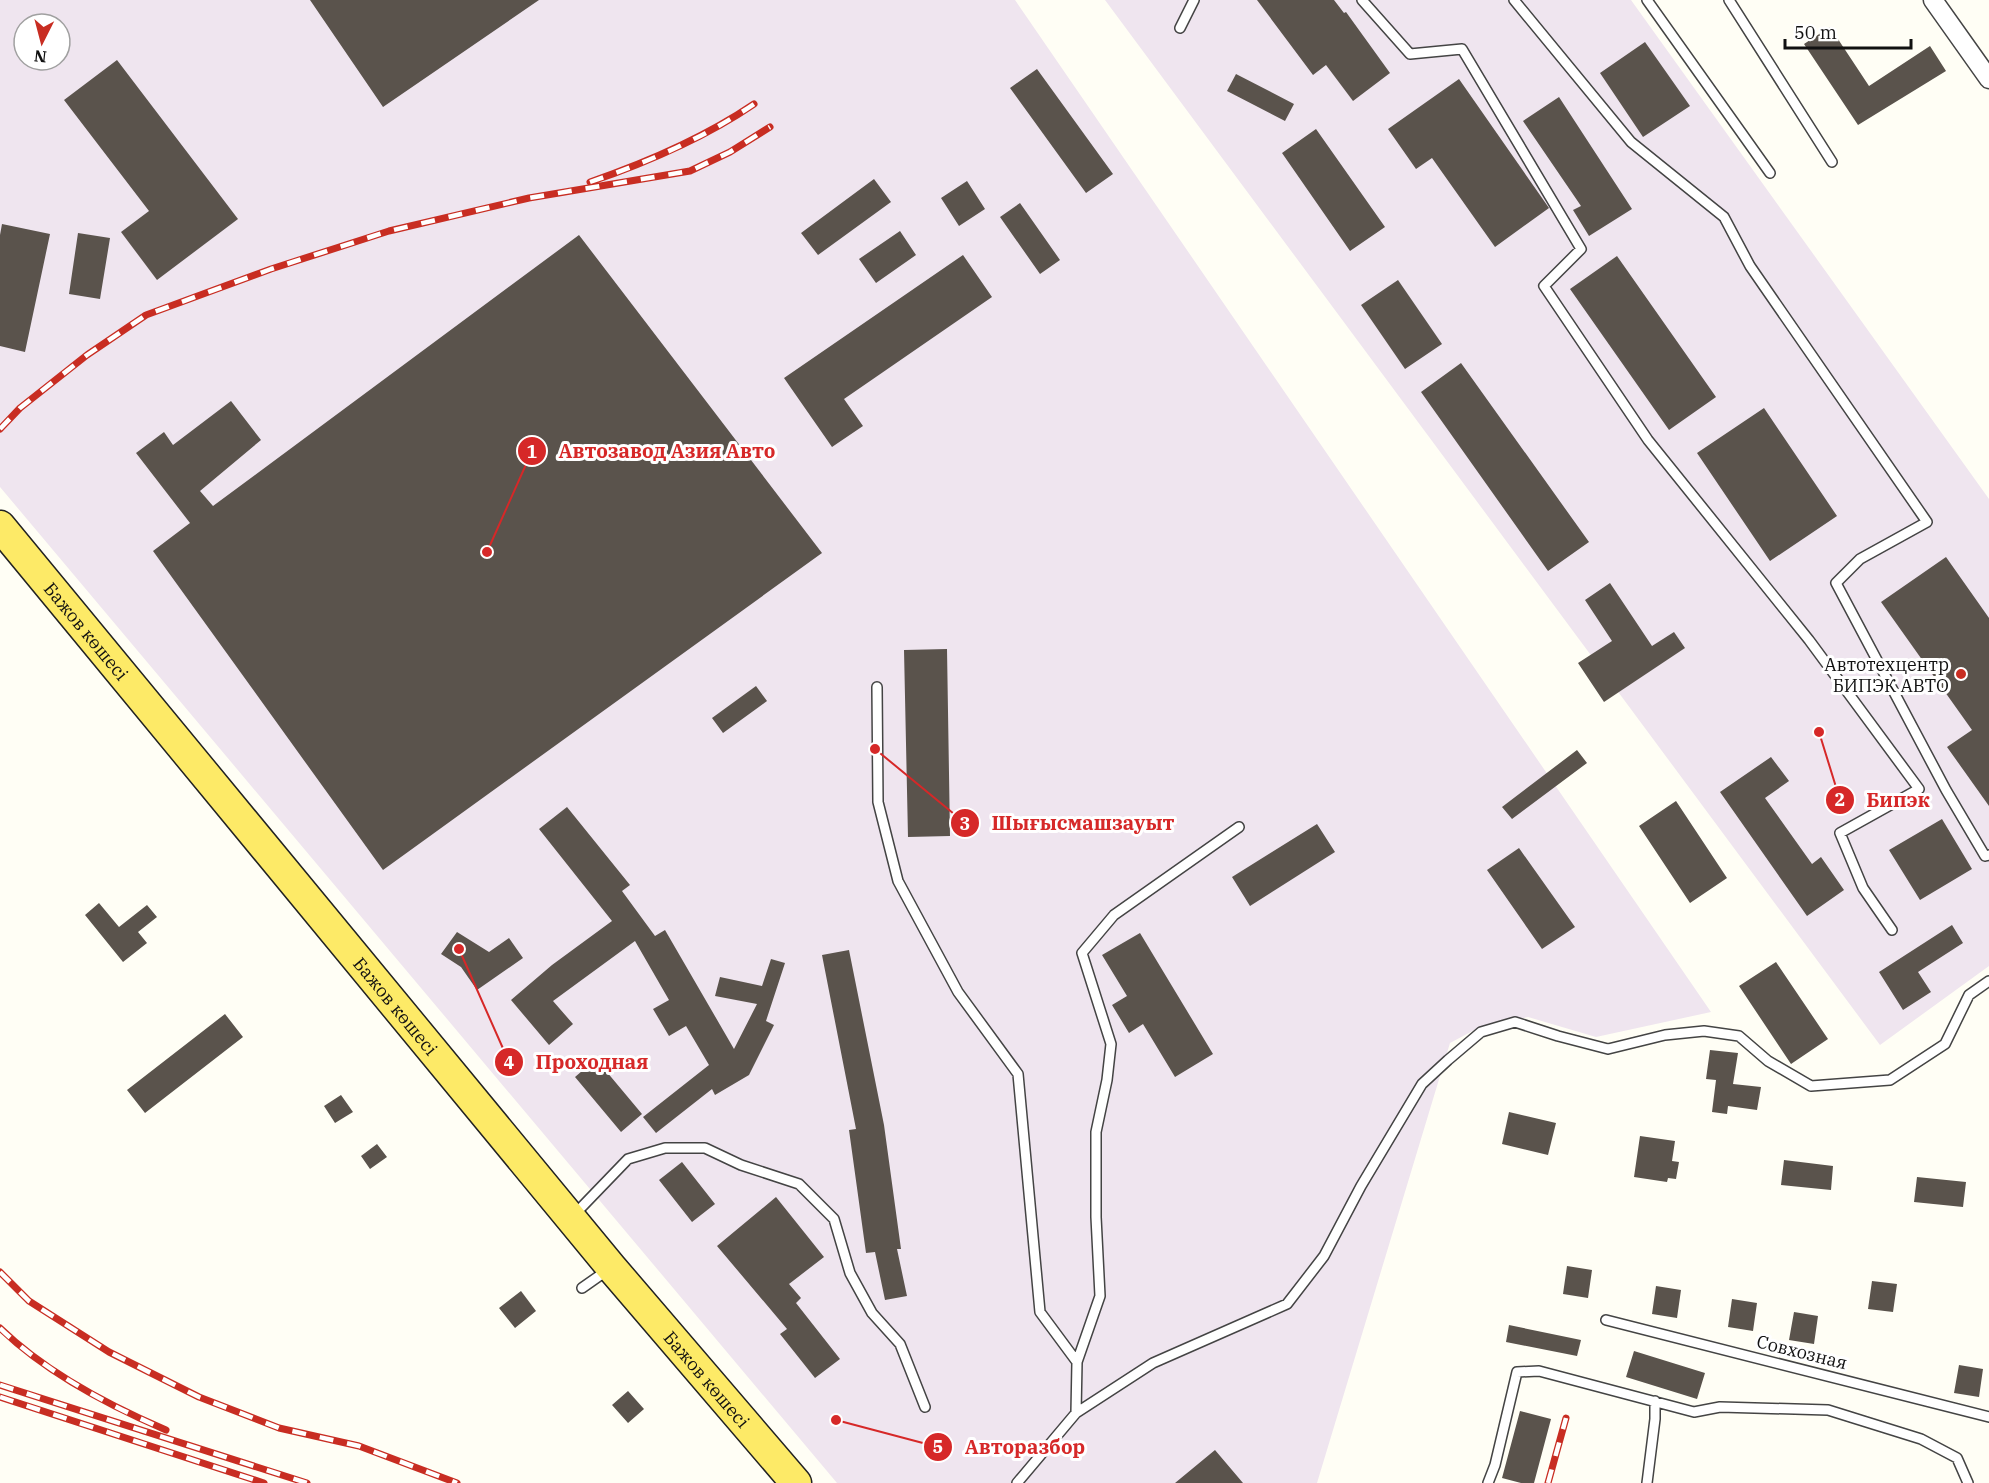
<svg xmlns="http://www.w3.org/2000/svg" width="1989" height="1483" font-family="'IBM Plex Serif',serif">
	<rect width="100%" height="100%" fill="#fffef5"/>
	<!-- industrial -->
	<path fill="#efe5ef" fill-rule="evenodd" d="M 0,0 L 1015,0 L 1711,1012 L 1596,1037 L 1528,1017 L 1480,1027 L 1450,1043 L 1317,1483 L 837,1483 L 0,487 ZM 24,24 L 60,24 L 60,60 L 24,60 Z
		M 1105,0 L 1631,0 L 1989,499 L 1989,966 L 1880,1045 Z"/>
	<!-- building -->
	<path fill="#5a534c" d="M 310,0 L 539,0 L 383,107 Z
		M 1257,0 L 1334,0 L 1344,13 L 1346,12 L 1390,73 L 1353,101 L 1326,65 L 1313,75 Z
		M 1830,27 L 1869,86 L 1930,46 L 1946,71 L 1858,125 L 1804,44 Z
		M 1645,42 L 1690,106 L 1643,137 L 1600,73 Z
		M 117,60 L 238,219 L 157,280 L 121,232 L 149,211 L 64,100 Z
		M 1037,69 L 1113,174 L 1086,193 L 1010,88 Z
		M 1236,74 L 1294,104 L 1285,121 L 1227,91 Z
		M 1459,79 L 1549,208 L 1495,247 L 1432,158 L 1416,169 L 1388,129 Z
		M 1559,97 L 1632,209 L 1589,236 L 1573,210 L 1581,206 L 1523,121 Z
		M 1316,129 L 1385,227 L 1350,251 L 1282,153 Z
		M 874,179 L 891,202 L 818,255 L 801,233 Z
		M 967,181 L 985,209 L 959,226 L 941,198 Z
		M 1020,203 L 1060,260 L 1040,274 L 1000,217 Z
		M 2,224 L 50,234 L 25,352 L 0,346 L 0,235 Z
		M 900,231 L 916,255 L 876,283 L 859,259 Z
		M 78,233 L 110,238 L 100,299 L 69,294 Z
		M 579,235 L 822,553 L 383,870 L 153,551 L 190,523 L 136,453 L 164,432 L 173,445 L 231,401 L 261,440 L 200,491 L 213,506 Z
		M 963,255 L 992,297 L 844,399 L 863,426 L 832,447 L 784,378 Z
		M 1617,256 L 1716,397 L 1669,430 L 1570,289 Z
		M 1398,280 L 1442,344 L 1405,369 L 1361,305 Z
		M 1461,363 L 1589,542 L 1548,571 L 1421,392 Z
		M 1764,408 L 1837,516 L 1770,561 L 1697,453 Z
		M 1946,557 L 1989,618 L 1989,806 L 1947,747 L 1972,730 L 1881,602 Z
		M 1610,583 L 1652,646 L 1674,632 L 1685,648 L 1604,702 L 1578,663 L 1612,641 L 1585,600 Z
		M 947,649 L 950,836 L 908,837 L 904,650 Z
		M 756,686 L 767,701 L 723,733 L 712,718 Z
		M 1577,750 L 1587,763 L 1512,819 L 1502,807 Z
		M 1771,757 L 1789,781 L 1765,798 L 1812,864 L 1821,857 L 1844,890 L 1807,916 L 1720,792 Z
		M 1676,801 L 1727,878 L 1690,903 L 1639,826 Z
		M 567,807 L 630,885 L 622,891 L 655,936 L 665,930 L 734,1049 L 757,1004 L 715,996 L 720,977 L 762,986 L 771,959 L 785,963 L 766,1021 L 774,1025 L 749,1075 L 715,1095 L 712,1089 L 656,1133 L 643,1117 L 709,1065 L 686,1026 L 669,1036 L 653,1009 L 669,1000 L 635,941 L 553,1001 L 573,1024 L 549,1045 L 511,1000 L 552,965 L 612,921 L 539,829 Z
		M 1942,819 L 1972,869 L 1920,900 L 1889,850 Z
		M 1317,824 L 1335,852 L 1250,906 L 1232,877 Z
		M 1519,848 L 1575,927 L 1542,949 L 1487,870 Z
		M 99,903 L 119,927 L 147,905 L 157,917 L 138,932 L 147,943 L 123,962 L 85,915 Z
		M 1952,925 L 1963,943 L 1918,972 L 1931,992 L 1903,1010 L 1879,972 Z
		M 457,932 L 489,952 L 509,938 L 523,958 L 477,990 L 461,967 L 441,954 Z
		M 1140,933 L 1213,1054 L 1175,1077 L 1143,1024 L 1129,1033 L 1112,1005 L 1127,996 L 1102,955 Z
		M 849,950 L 884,1125 L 901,1249 L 897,1249 L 907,1296 L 885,1300 L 875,1252 L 866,1253 L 849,1130 L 856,1129 L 822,955 Z
		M 1776,962 L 1828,1039 L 1791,1064 L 1739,986 Z
		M 225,1014 L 243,1037 L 145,1113 L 127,1090 Z
		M 1710,1050 L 1738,1053 L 1733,1084 L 1761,1087 L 1757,1110 L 1728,1106 L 1727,1114 L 1712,1112 L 1716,1080 L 1706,1079 Z
		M 596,1059 L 642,1114 L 621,1132 L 575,1077 Z
		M 341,1095 L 353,1112 L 335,1123 L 324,1106 Z
		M 1509,1112 L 1556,1123 L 1548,1155 L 1502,1144 Z
		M 1640,1136 L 1675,1141 L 1672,1161 L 1679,1162 L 1676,1179 L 1668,1178 L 1667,1182 L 1634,1177 Z
		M 377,1144 L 387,1157 L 370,1169 L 361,1156 Z
		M 1784,1160 L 1833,1166 L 1831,1190 L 1781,1185 Z
		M 682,1162 L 715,1204 L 692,1222 L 659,1180 Z
		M 1917,1177 L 1966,1182 L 1963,1207 L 1914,1202 Z
		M 776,1197 L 824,1257 L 789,1284 L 801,1298 L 796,1303 L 840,1359 L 815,1378 L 780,1334 L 787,1329 L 717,1246 Z
		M 1567,1266 L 1592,1270 L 1588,1298 L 1563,1294 Z
		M 1872,1281 L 1897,1284 L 1893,1312 L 1868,1309 Z
		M 1656,1286 L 1681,1290 L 1677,1318 L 1652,1314 Z
		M 521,1291 L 536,1311 L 515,1328 L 499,1308 Z
		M 1732,1299 L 1757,1303 L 1753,1331 L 1728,1327 Z
		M 1794,1312 L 1818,1316 L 1814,1344 L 1789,1340 Z
		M 1509,1325 L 1581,1340 L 1577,1356 L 1506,1342 Z
		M 1634,1351 L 1705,1373 L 1697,1399 L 1626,1377 Z
		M 1959,1365 L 1983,1369 L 1979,1397 L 1954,1393 Z
		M 628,1391 L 644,1409 L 628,1423 L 612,1405 Z
		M 1520,1411 L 1551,1419 L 1534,1483 L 1521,1483 L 1502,1478 Z
		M 1215,1450 L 1243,1483 L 1175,1483 Z"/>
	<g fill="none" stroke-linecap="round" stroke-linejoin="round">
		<!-- service casing -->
		<g stroke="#444" stroke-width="12">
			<path id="service" d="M 1362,0 L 1410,54 L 1462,49 L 1581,249 L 1544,286 L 1648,440 L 1809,640 L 1919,789 L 1840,833 L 1863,888 L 1892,930
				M 1514,0 L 1631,142 L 1724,217 L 1750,266 L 1927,522 L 1860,559 L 1836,583 L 1946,790 L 1985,856 L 1989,855
				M 1647,0 L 1770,173
				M 1729,0 L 1832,162
				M 1180,28 L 1194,0
				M 877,687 L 878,802 L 898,881 L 958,992 L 1018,1074 L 1040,1312 L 1077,1362
				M 574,1215 L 628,1159 L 665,1148 L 705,1148 L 741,1165 L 799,1184 L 834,1219 L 850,1273 L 872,1313 L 900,1344 L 925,1407
				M 582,1288 L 609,1269
				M 1606,1320 L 1989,1417
				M 1076,1413 L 1077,1362 L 1100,1296 L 1096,1217 L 1096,1132 L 1107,1080 L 1111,1044 L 1082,953 L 1114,915 L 1239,827
				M 1017,1483 L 1076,1413 L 1153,1363 L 1287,1304 L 1324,1256 L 1361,1186 L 1422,1084 L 1448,1060 L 1481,1032 L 1515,1022 L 1558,1036 L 1608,1049 L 1665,1035 L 1704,1031 L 1739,1036 L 1768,1061 L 1811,1086 L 1890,1080 L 1945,1044 L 1969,995 L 1989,981
				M 1488,1483 L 1495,1465 L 1517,1372 L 1539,1371 L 1694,1412 L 1720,1407 L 1828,1410 L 1921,1439 L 1957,1458 L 1968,1483
				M 1647,1483 L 1655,1419 L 1655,1401"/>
		</g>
		<!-- minor casing -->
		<g stroke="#444" stroke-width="21">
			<path id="minor" d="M 1933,0 L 1989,79"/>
		</g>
		<!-- primary casing -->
		<g stroke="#222" stroke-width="33">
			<g id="primary">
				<path id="s1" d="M 0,526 L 611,1267 L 796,1483"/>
			</g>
		</g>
		<!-- service -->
		<use href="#service" stroke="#fff" stroke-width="9"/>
		<!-- minor -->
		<use href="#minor" stroke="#fff" stroke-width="18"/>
		<!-- primary -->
		<use href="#primary" stroke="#fdea67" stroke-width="30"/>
		<!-- rail casing -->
		<g stroke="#c82d22" stroke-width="7">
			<path id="rail" d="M 590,182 C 648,162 704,138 754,104
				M 0,429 L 20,408 L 87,355 L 146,315 L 271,269 L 389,231 L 529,198 L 690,171 L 730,152 L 770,127
				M 0,1272 L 29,1301 L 109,1352 L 199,1397 L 279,1428 L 359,1446 L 457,1483
				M 0,1328 C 44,1371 110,1406 166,1430
				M 0,1385 L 307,1483
				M 0,1397 L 264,1483
				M 1548,1483 L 1566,1418"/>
		</g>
		<!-- rail -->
		<use href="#rail" stroke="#fff" stroke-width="4.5" stroke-dasharray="14" stroke-linecap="butt"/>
	</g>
	<!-- markers -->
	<circle fill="#c82d22" stroke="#fff" stroke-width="2" cx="1961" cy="674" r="6"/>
	<g text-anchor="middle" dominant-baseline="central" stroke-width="6" stroke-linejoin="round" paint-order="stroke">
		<!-- street labels -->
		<g font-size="18" fill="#111" stroke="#fff">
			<text stroke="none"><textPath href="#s1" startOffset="136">Бажов көшесі</textPath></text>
			<text stroke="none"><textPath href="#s1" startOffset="622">Бажов көшесі</textPath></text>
			<text transform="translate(1802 1352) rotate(14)">Совхозная</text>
			<text stroke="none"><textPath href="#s1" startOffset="1108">Бажов көшесі</textPath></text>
		</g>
		<!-- poi labels -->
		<g font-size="18" fill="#111" stroke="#fff" text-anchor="end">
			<text x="1949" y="664">Автотехцентр<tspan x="1949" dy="21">БИПЭК АВТО</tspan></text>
		</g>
	</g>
	<!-- callouts -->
	<path fill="none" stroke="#d62828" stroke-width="2" d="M487 552L532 451M1819 732L1840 800M875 749L965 823M459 949L509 1062M836 1420L938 1447"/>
	<g fill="#d62828" stroke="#fff" stroke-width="2">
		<circle cx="487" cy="552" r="6"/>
		<circle cx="1819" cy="732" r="6"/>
		<circle cx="875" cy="749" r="6"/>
		<circle cx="459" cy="949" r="6"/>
		<circle cx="836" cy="1420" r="6"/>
		<circle cx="532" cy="451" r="15"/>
		<circle cx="1840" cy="800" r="15"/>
		<circle cx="965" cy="823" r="15"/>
		<circle cx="509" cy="1062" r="15"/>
		<circle cx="938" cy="1447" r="15"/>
	</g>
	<g font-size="18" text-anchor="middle" font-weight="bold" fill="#fff">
		<text x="532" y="458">1</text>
		<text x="1840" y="806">2</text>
		<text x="965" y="830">3</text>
		<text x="509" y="1069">4</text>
		<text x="938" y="1453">5</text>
	</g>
	<g font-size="20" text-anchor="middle" font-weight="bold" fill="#d62828" stroke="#fff" stroke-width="6" stroke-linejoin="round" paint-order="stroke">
		<text x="667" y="458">Автозавод Азия Авто</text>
		<text x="1898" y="807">Бипэк</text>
		<text x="1083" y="830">Шығысмашзауыт</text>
		<text x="592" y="1069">Проходная</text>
		<text x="1025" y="1454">Авторазбор</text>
	</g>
	<!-- north arrow -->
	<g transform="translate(42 42) rotate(186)"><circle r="28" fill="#ffffff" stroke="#a0a0a0" stroke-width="1.5"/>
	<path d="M0-4.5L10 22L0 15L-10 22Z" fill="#c82d22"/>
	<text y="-9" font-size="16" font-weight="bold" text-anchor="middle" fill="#111111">N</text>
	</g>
	<!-- scale -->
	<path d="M1785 39v9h126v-9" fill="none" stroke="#111111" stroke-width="3"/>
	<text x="1794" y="39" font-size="18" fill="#111111" stroke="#ffffff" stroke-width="4.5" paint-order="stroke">50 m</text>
</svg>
